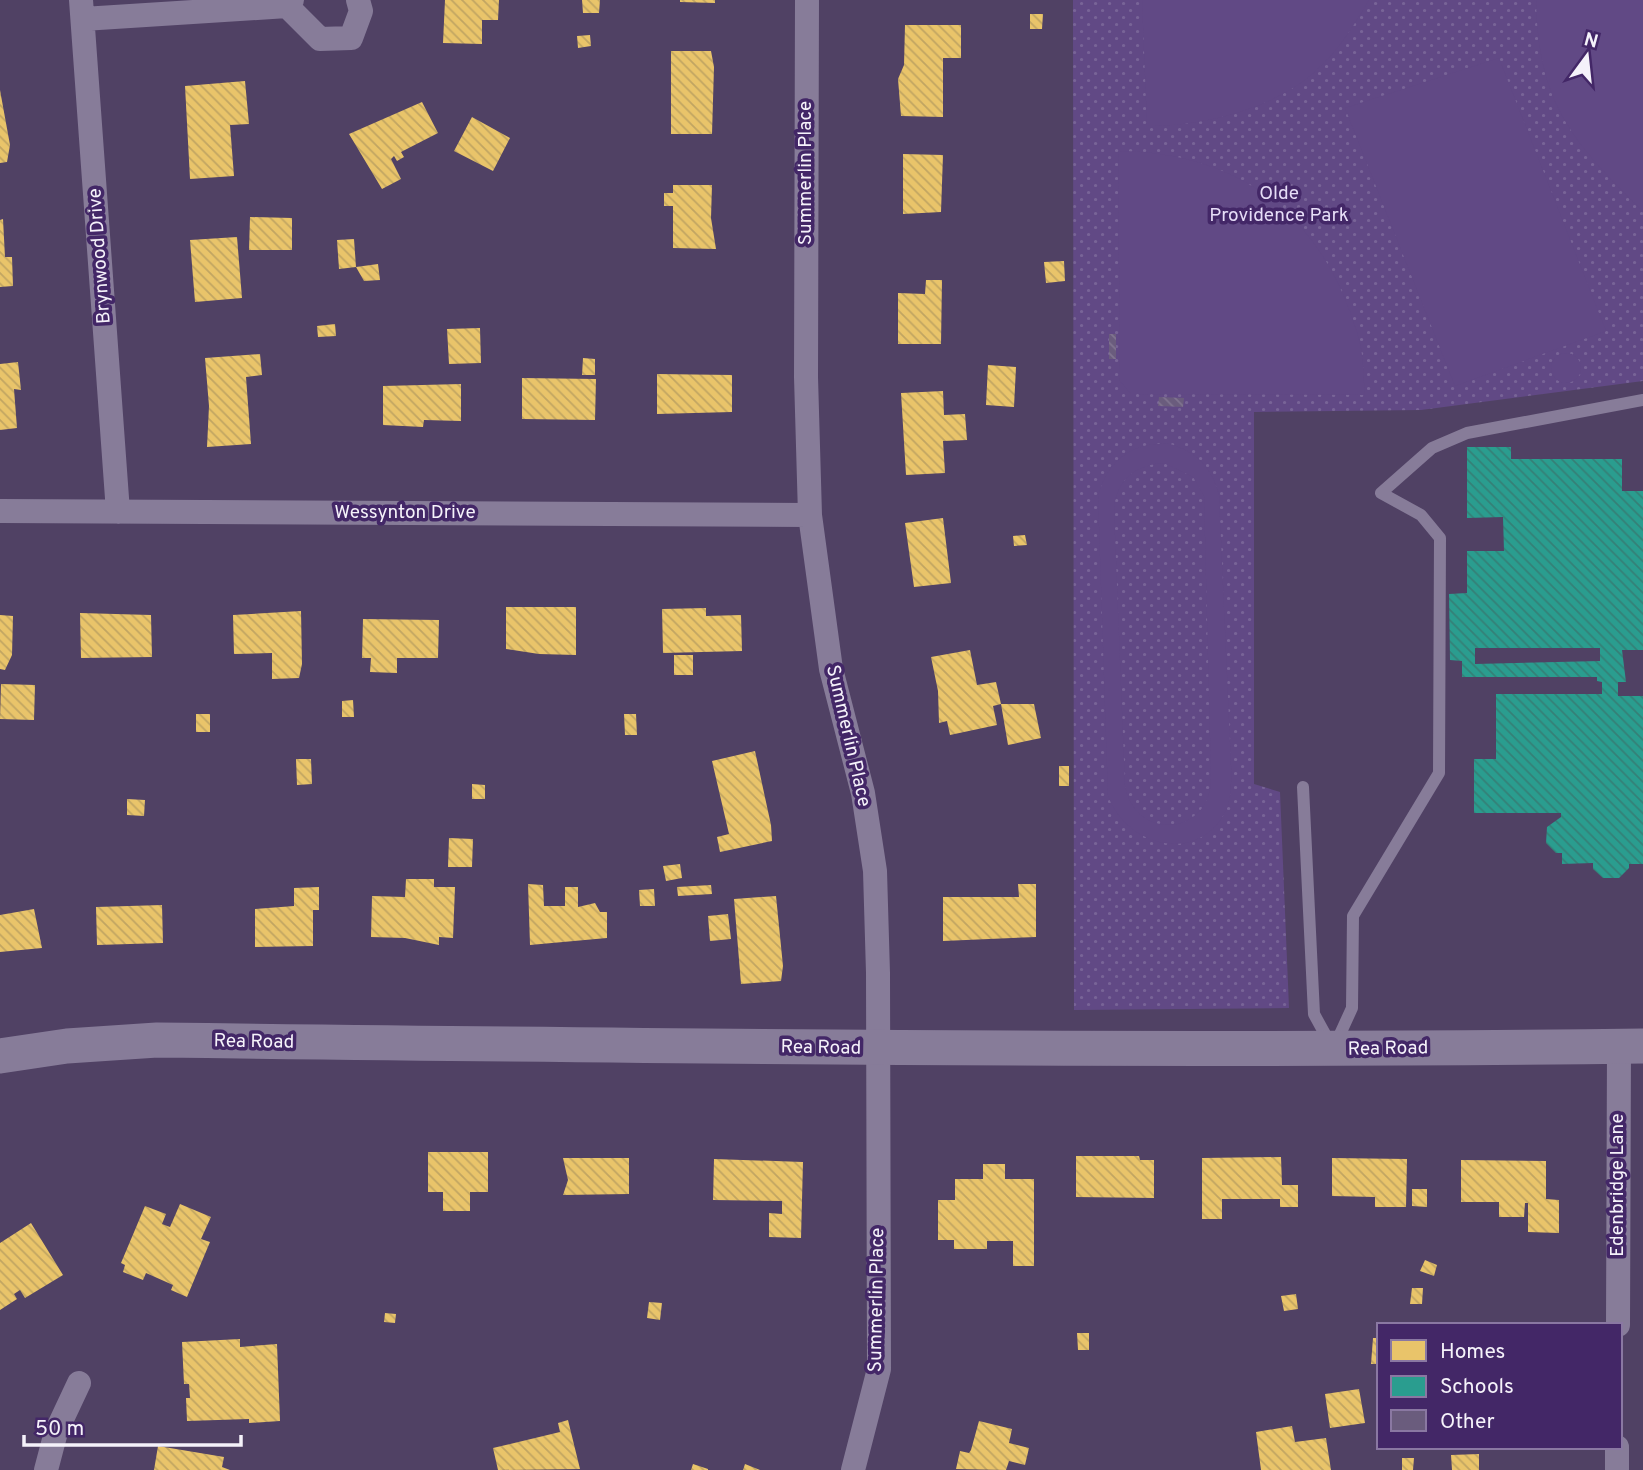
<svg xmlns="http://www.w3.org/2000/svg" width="1643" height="1470" font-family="Overpass,sans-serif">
	<defs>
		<pattern id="grass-dots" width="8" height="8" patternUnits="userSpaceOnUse" patternTransform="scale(1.75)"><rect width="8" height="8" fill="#614985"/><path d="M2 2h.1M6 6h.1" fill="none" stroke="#786497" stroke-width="1.8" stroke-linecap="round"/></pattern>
		<pattern id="homes-back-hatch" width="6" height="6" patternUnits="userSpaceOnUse" patternTransform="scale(1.75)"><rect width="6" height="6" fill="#e9c46a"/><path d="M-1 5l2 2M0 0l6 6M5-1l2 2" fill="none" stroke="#c1a562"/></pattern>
		<pattern id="schools-back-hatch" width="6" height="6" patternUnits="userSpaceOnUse" patternTransform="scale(1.75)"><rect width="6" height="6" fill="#2a9d8f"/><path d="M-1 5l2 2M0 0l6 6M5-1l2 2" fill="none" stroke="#358077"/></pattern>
		<pattern id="building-back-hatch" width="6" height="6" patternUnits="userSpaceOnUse" patternTransform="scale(1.75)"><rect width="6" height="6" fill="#6a5c7d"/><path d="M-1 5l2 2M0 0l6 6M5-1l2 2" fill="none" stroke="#807490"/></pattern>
	</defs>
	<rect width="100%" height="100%" fill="#504164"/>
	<!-- grass -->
	<path fill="url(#grass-dots)" d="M 1073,0 L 1643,0 L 1643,381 L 1421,410 L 1254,412 L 1254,784 L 1280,792 L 1289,1008 L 1074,1010 Z"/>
	<!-- pitch -->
	<path fill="#614985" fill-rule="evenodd" d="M 1142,0 L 1369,0 C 1356,22 1340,48 1322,65 C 1280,108 1205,126 1147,126 Z
		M 1536,0 L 1643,0 L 1643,211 C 1572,142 1538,103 1536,0 Z
		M 1499,58 L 1606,331 L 1455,386 L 1345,108 Z
		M 1118,151 C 1242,152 1324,218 1358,336 C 1364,354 1363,376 1365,395 L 1131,394 L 1120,381 Z
		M1551 368a15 15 0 1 1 30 0a15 15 0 1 1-30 0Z
		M 1170,444 C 1197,452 1212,468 1219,495 L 1231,765 C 1231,778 1232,796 1227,808 C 1202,865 1128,849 1108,796 L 1098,497 C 1107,460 1133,441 1170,444 ZM 1164,463 L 1193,477 L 1204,496 L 1211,777 C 1212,835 1136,843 1125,786 L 1114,510 C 1116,480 1135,465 1164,463 Z"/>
	<!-- homes -->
	<path fill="url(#homes-back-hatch)" d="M 445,0 L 499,0 L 498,20 L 482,20 L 482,44 L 443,43 Z
		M 582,0 L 600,0 L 599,13 L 583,13 Z
		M 680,0 L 715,0 L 715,3 L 680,2 Z
		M 1030,14 L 1043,14 L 1042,29 L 1030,29 Z
		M 905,25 L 961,25 L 961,58 L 943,58 L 943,117 L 901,116 L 898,79 L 904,65 Z
		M 590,35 L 591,46 L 578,48 L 577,36 Z
		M 671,51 L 711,51 L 714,67 L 712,134 L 671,134 Z
		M 245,81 L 249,124 L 230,125 L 234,176 L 190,179 L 185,86 Z
		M 0,90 L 10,145 L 7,162 L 0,163 Z
		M 422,102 L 438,133 L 401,152 L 404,157 L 397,161 L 394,156 L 391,159 L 401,179 L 382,189 L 349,134 Z
		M 472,117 L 510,138 L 493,171 L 454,151 Z
		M 903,154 L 943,155 L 941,212 L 903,214 Z
		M 673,185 L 712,185 L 711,218 L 716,249 L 673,248 L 673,206 L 664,206 L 664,193 L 673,193 Z
		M 250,217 L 292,218 L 292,250 L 249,250 Z
		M 3,219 L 5,257 L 12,257 L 13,286 L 0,287 L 0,220 Z
		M 237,237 L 242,298 L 195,302 L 190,240 Z
		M 354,239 L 356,267 L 339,269 L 337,240 Z
		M 1064,261 L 1065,281 L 1046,283 L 1044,262 Z
		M 378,264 L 380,280 L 364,281 L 356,267 Z
		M 926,280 L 942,280 L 941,344 L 898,344 L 898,293 L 925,294 Z
		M 335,324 L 336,336 L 318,337 L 317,326 Z
		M 480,328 L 481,363 L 449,364 L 447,329 Z
		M 260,354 L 262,375 L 246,377 L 251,444 L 207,447 L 209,406 L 205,358 Z
		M 583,358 L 595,359 L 595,375 L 582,375 Z
		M 18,362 L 21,390 L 14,389 L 17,428 L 0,430 L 0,364 Z
		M 988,365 L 1016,367 L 1014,407 L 986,405 Z
		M 657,374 L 732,375 L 732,412 L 657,414 Z
		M 522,378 L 596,379 L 595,420 L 522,419 Z
		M 461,384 L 461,421 L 424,420 L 423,427 L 383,425 L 383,386 Z
		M 943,391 L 944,415 L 965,414 L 967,440 L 943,441 L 945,473 L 906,475 L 901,393 Z
		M 943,518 L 951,583 L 914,587 L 905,523 Z
		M 1025,535 L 1027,545 L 1014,546 L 1013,536 Z
		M 506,607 L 576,607 L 576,655 L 539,654 L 506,649 Z
		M 706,608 L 706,616 L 741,615 L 742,651 L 663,653 L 662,609 Z
		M 301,611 L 302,664 L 299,678 L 272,679 L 272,653 L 234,654 L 233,615 Z
		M 80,613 L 151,615 L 152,657 L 81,658 Z
		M 0,615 L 13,616 L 12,655 L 5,670 L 0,669 Z
		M 363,619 L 439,620 L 438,658 L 397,658 L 397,673 L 370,672 L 371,658 L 362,658 Z
		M 970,650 L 977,685 L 996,682 L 1001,704 L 993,706 L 997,725 L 950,735 L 947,721 L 939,723 L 938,691 L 931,657 Z
		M 674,655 L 693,655 L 693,675 L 674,675 Z
		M 1,684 L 35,685 L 34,720 L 0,719 Z
		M 353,700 L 354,717 L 342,717 L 342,701 Z
		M 1001,704 L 1034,704 L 1041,738 L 1008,745 Z
		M 196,714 L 210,714 L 210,732 L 196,732 Z
		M 624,714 L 636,714 L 637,735 L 625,735 Z
		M 755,751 L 771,825 L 772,841 L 720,852 L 717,837 L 729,834 L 712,761 Z
		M 296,759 L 311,759 L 312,784 L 297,785 Z
		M 1059,766 L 1069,766 L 1069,786 L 1059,786 Z
		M 472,784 L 485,785 L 485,799 L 472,799 Z
		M 127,799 L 145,800 L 144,816 L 127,815 Z
		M 449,838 L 473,839 L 472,867 L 448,867 Z
		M 680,864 L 682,878 L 666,881 L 663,866 Z
		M 406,879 L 434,879 L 434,887 L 455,887 L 453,938 L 439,937 L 439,945 L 405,938 L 371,937 L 372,896 L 405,897 Z
		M 528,884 L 543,885 L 544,906 L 565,906 L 565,887 L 578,887 L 578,907 L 595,903 L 600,912 L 607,912 L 607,938 L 530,945 Z
		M 1018,884 L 1036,884 L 1036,937 L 943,941 L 943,897 L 1019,897 Z
		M 711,885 L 712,894 L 678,896 L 677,887 Z
		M 319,887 L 319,910 L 313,910 L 313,946 L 255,947 L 255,909 L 294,906 L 294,888 Z
		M 654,889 L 655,906 L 640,906 L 639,890 Z
		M 776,896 L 783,966 L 781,981 L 741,984 L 734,899 Z
		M 162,905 L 163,943 L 97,945 L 96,907 Z
		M 34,909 L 42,948 L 0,952 L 0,915 Z
		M 728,914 L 731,939 L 710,941 L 708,916 Z
		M 428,1152 L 488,1152 L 488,1192 L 470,1192 L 470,1211 L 443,1211 L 443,1192 L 428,1192 Z
		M 1076,1156 L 1139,1156 L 1140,1160 L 1154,1160 L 1154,1198 L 1076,1197 Z
		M 1281,1157 L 1282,1185 L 1298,1185 L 1298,1207 L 1280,1207 L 1280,1199 L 1222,1199 L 1222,1219 L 1202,1219 L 1202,1158 Z
		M 563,1158 L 629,1158 L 629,1194 L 563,1195 L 568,1180 Z
		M 1332,1158 L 1407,1159 L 1406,1207 L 1375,1207 L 1375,1197 L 1332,1196 Z
		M 714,1159 L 803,1162 L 801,1238 L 769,1237 L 769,1213 L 782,1214 L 782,1201 L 713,1200 Z
		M 1461,1160 L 1546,1161 L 1546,1199 L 1559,1200 L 1559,1233 L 1528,1232 L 1528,1203 L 1525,1203 L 1524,1217 L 1499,1217 L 1499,1202 L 1461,1202 Z
		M 983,1164 L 1005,1164 L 1005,1179 L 1034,1179 L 1034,1266 L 1013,1266 L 1013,1241 L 987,1241 L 987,1249 L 954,1249 L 954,1240 L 938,1240 L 938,1200 L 955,1200 L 955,1179 L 983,1179 Z
		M 1412,1189 L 1427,1189 L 1427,1207 L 1412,1206 Z
		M 180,1204 L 211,1217 L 201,1239 L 210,1242 L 187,1297 L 171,1290 L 173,1285 L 146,1273 L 143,1280 L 123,1272 L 125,1265 L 121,1263 L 145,1206 L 166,1214 L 162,1224 L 170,1227 Z
		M 31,1223 L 63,1275 L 25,1298 L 20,1290 L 14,1294 L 17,1299 L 0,1310 L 0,1243 Z
		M 1425,1260 L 1437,1265 L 1434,1276 L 1420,1271 Z
		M 1412,1288 L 1423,1288 L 1422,1304 L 1410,1304 Z
		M 1296,1294 L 1298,1309 L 1284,1311 L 1281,1296 Z
		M 649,1302 L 662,1303 L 660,1320 L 647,1318 Z
		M 385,1313 L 396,1314 L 395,1323 L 384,1322 Z
		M 1077,1333 L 1089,1333 L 1089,1350 L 1078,1350 Z
		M 1373,1338 L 1379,1338 L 1379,1364 L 1371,1364 Z
		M 240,1339 L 240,1347 L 277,1344 L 280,1421 L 249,1423 L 249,1419 L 187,1421 L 186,1398 L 190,1398 L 189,1384 L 184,1384 L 182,1342 Z
		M 1359,1389 L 1365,1423 L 1330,1428 L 1325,1394 Z
		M 568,1420 L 580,1469 L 498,1470 L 493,1448 L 560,1432 L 558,1423 Z
		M 979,1421 L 1012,1429 L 1009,1443 L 1029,1448 L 1025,1465 L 1009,1461 L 1006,1470 L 956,1469 L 960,1451 L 969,1453 L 971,1450 Z
		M 1292,1426 L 1295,1442 L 1326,1438 L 1331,1470 L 1261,1470 L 1256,1432 Z
		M 158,1446 L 224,1457 L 222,1467 L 230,1470 L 154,1470 Z
		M 1479,1454 L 1479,1470 L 1452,1470 L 1451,1455 Z
		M 1402,1458 L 1414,1458 L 1413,1470 L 1402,1470 Z
		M 693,1464 L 708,1469 L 708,1470 L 691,1470 Z
		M 745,1464 L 760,1470 L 743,1470 Z"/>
	<!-- schools -->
	<path fill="url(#schools-back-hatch)" fill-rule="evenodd" d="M 1467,447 L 1511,447 L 1511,459 L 1622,459 L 1622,491 L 1643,491 L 1643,650 L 1622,650 L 1626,682 L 1618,682 L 1618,696 L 1643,696 L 1643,864 L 1629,864 L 1629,868 L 1619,878 L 1603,878 L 1593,869 L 1593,863 L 1562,864 L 1562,853 L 1556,853 L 1546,843 L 1547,827 L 1561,817 L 1561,813 L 1474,813 L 1474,759 L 1496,759 L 1496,694 L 1602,694 L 1602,682 L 1597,681 L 1597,677 L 1462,677 L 1462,661 L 1450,660 L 1449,594 L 1467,593 L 1467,551 L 1504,551 L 1503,517 L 1467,518 ZM 1475,648 L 1600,648 L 1600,661 L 1475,664 Z"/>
	<!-- building -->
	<path fill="url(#building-back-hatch)" d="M 1109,334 L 1116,334 L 1116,359 L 1109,359 Z
		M 1159,397 L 1184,398 L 1183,407 L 1158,406 Z"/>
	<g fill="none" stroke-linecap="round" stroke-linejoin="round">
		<!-- lane -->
		<path stroke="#877c99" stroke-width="12" d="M 1303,787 L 1314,1014 L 1331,1045
			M 1336,1043 L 1352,1008 L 1353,916 L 1439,773 L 1440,538 L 1421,515 L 1381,493 L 1432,448 L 1467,433 L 1643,400"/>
		<!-- street -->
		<path stroke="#877c99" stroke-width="24" d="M 81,0 L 118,512
			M 807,0 L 806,377 L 810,515 L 831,669 L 863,793 L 875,871 L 878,973 L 879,1369 L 853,1470
			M 287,6 L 320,39 L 351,38 L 361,11 L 358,0
			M 83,19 L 287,6 L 292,0
			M 0,511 L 810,515
			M 1618,1325 L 1619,1046
			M 46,1470 L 56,1432 L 79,1383
			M 1617,1470 L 1617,1447"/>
		<!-- secondary -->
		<path stroke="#877c99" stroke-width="35" d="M 0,1056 L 67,1046 L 157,1040 C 652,1046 1148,1052 1643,1046"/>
	</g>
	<g text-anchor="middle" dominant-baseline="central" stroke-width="7" stroke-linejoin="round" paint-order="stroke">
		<!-- street labels -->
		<g font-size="19" fill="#f5f2fa" stroke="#432767">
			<text transform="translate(806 173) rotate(-90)">Summerlin Place</text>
			<text transform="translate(100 256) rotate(-94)">Brynwood Drive</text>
			<text x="405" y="513">Wessynton Drive</text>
			<text transform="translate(848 736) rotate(77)">Summerlin Place</text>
			<text transform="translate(254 1042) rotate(1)">Rea Road</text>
			<text transform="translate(821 1048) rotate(1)">Rea Road</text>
			<text transform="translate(1388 1049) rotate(-1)">Rea Road</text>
			<text transform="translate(1618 1185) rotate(-90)">Edenbridge Lane</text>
			<text transform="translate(877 1300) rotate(-89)">Summerlin Place</text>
		</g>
		<!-- park labels -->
		<g font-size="19" fill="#e6ddf7" stroke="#432767">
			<text x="1279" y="194">Olde<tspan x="1279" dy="22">Providence Park</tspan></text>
		</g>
	</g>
	<!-- legend -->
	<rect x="1377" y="1323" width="245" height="126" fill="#432767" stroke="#8a78a2" stroke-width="2"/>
	<rect x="1391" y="1340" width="35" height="21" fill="#e9c46a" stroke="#8a78a2" stroke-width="2"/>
	<text x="1440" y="1358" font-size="21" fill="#f5f2fa">Homes</text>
	<rect x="1391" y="1376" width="35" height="21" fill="#2a9d8f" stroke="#8a78a2" stroke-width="2"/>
	<text x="1440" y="1393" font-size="21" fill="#f5f2fa">Schools</text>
	<rect x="1391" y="1410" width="35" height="21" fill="#6a5c7d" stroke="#8a78a2" stroke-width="2"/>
	<text x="1440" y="1428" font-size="21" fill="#f5f2fa">Other</text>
	<!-- north arrow -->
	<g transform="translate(1587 56) rotate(15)" stroke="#432767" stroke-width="5" paint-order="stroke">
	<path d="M0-5L12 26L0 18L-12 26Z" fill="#f5f2fa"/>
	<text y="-10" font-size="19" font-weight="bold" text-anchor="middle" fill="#f5f2fa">N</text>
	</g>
	<!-- scale -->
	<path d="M24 1435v10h217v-10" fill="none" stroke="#f5f2fa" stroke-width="3.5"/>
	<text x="35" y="1435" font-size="21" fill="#f5f2fa" stroke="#432767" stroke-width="5" paint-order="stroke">50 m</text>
</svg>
